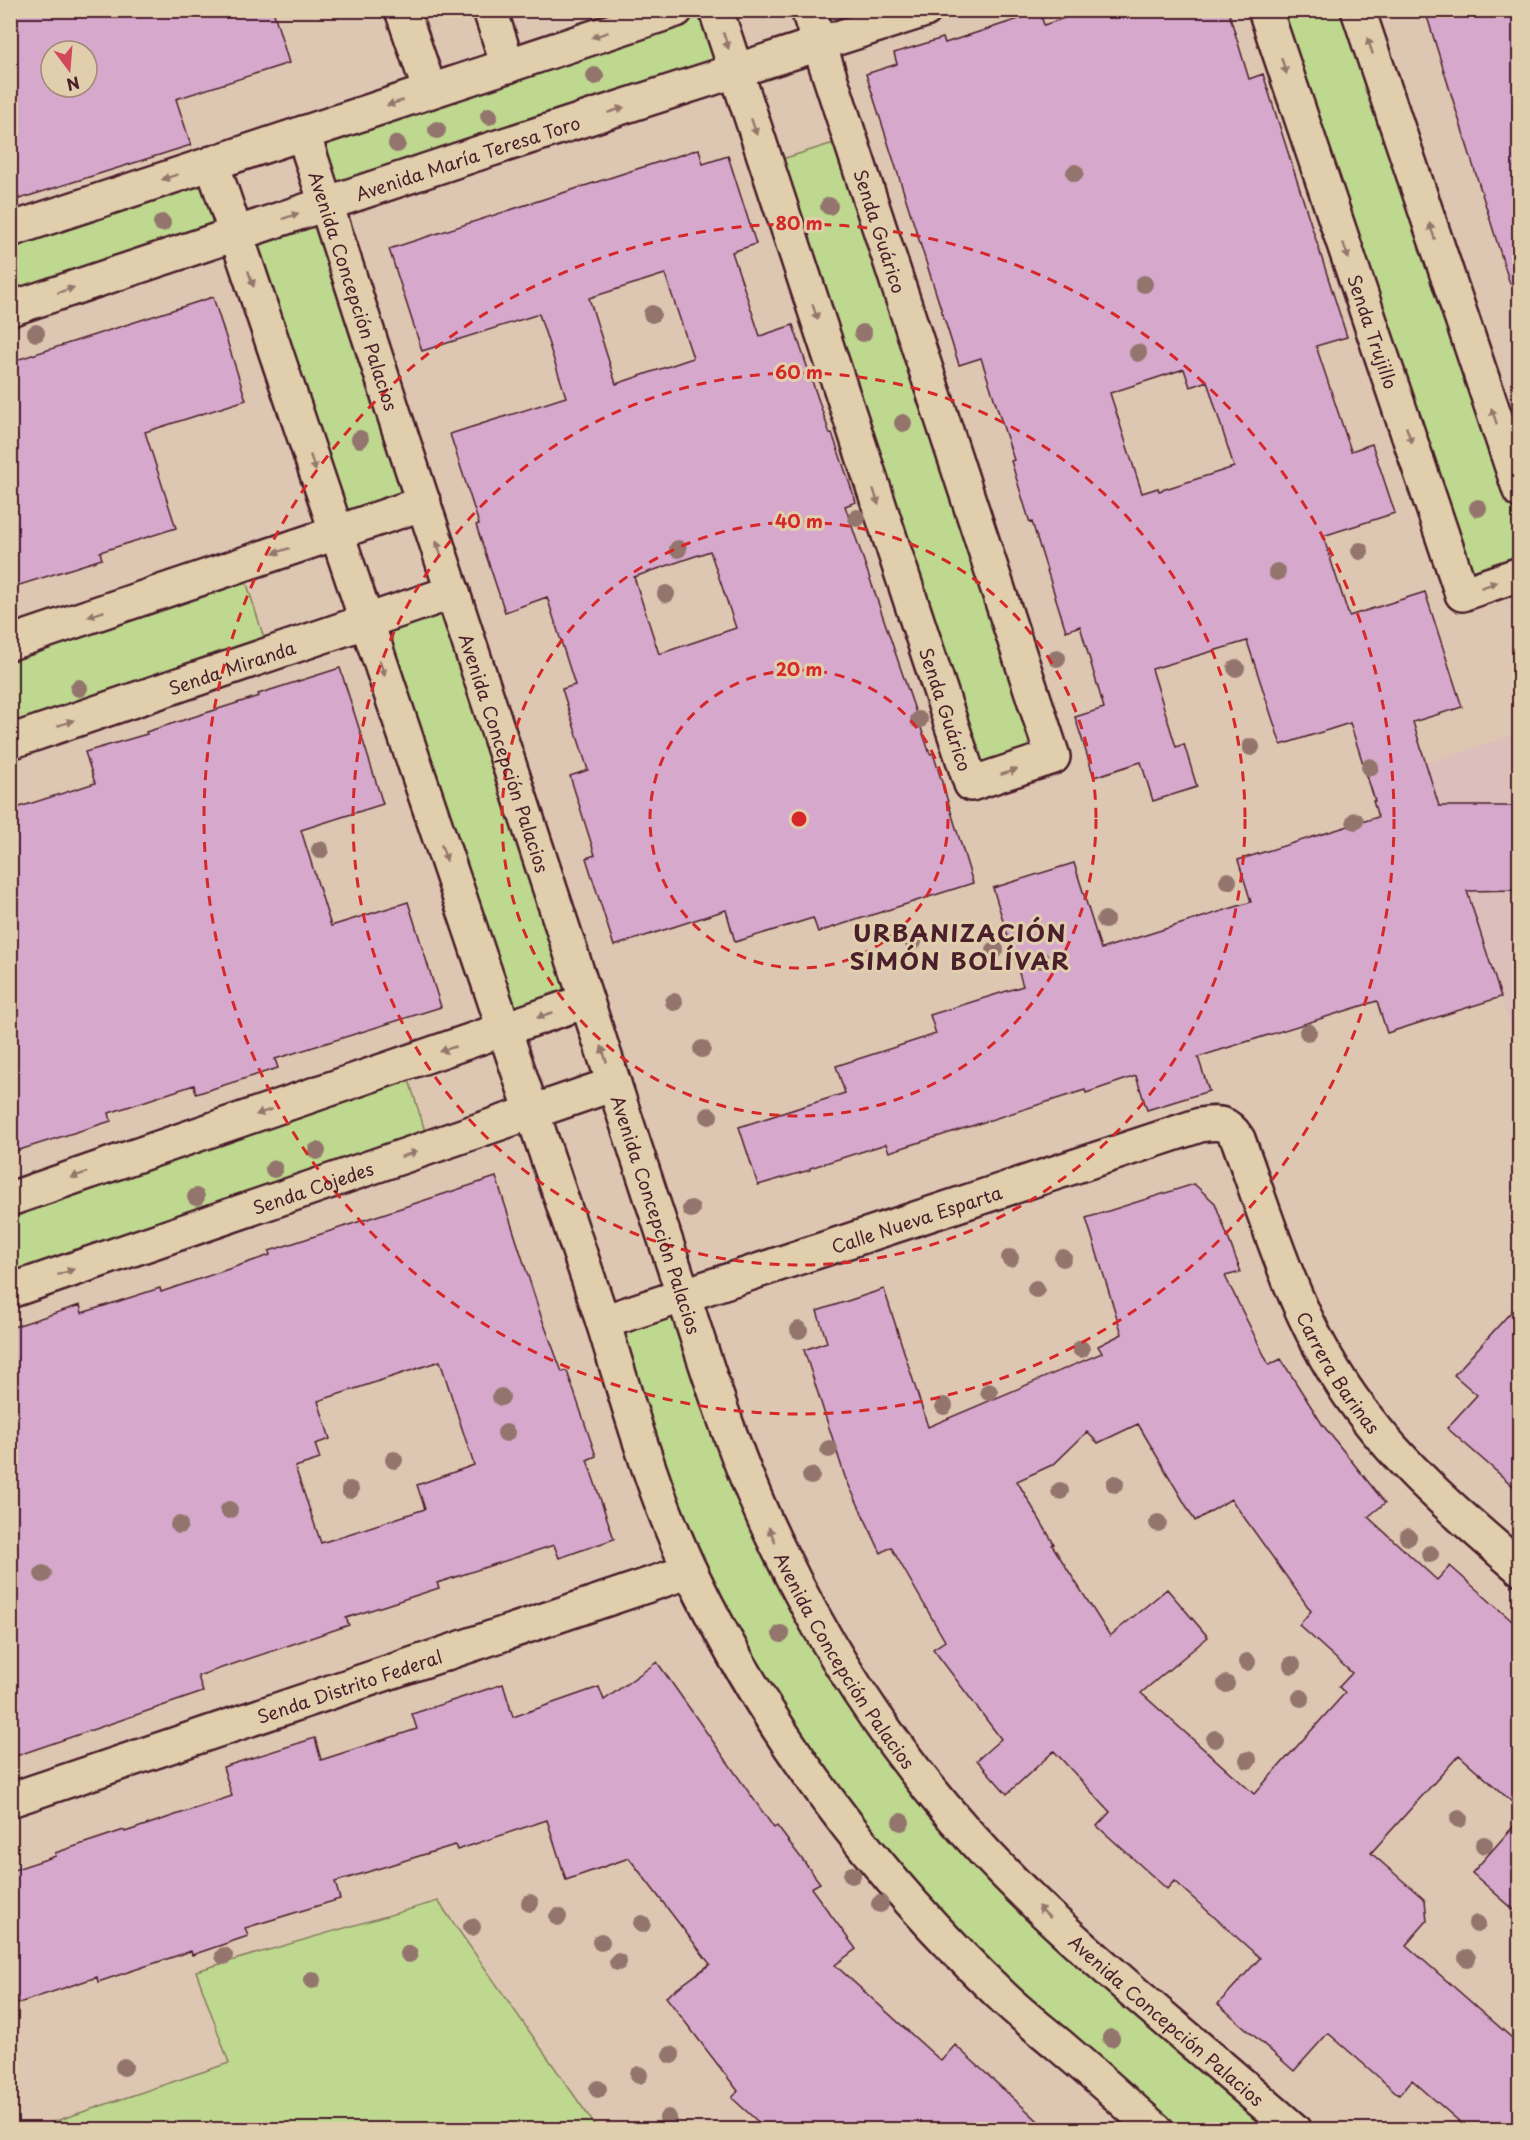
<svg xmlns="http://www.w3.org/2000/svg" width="1530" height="2140" font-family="'Playpen Sans',sans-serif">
	<rect width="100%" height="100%" fill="#dec7b2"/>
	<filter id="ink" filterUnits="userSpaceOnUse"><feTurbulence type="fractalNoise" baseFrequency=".0167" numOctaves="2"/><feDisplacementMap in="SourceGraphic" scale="12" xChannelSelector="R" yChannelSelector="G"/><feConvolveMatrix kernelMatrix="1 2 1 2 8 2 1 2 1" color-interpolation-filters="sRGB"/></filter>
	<g filter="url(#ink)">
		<!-- built -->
		<path fill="#dcbeba" d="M 1519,733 L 1519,1054 L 1426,764 Z"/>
		<!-- green -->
		<path fill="#bed88f" stroke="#847c5d" stroke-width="1.5" d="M 676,11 L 716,11 L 736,71 L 327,204 L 424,503 L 336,533 L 236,235 L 11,309 L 10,230 L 212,163 L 236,234 L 326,204 L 303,133 Z
			M 1265,11 L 1358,11 L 1519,491 L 1519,574 L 1462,594 Z
			M 850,138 L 1053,757 L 971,784 L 766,164 Z
			M 241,565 L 269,654 L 11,742 L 10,643 Z
			M 453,592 L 586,1001 L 503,1030 L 366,622 Z
			M 404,1064 L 430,1147 L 11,1291 L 10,1199 Z
			M 684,1296 L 737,1451 L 912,1767 L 1294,2129 L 1156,2129 L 964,1958 L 726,1641 L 603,1322 Z
			M 438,1901 L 597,2128 L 600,2129 L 32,2129 L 229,2063 L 196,1971 Z"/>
		<!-- building -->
		<path fill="#d6a9cc" stroke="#4a1f2b" stroke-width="1.5" fill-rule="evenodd" d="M 10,10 L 273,10 L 289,63 L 176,99 L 191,145 L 19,199 L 17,193 L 10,195 ZM 51,51 L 87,51 L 87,87 L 51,87 Z
			M 1088,10 L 1228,10 L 1249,79 L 1263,74 L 1347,337 L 1316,346 L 1351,451 L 1372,444 L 1395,513 L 1323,536 L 1349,616 L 1425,592 L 1462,707 L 1413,722 L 1439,806 L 1520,806 L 1520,890 L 1467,891 L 1501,997 L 1387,1033 L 1377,1001 L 1198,1057 L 1209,1091 L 1147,1110 L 1136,1076 L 1086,1093 L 1085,1090 L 889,1152 L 886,1144 L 810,1168 L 810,1170 L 758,1185 L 739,1127 L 845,1093 L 836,1066 L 936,1034 L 930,1015 L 1023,986 L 993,888 L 1074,863 L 1101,949 L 1251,902 L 1238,860 L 1378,817 L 1373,801 L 1375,801 L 1350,723 L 1281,745 L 1247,641 L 1152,669 L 1176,747 L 1184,744 L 1197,787 L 1153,801 L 1141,762 L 1094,777 L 1075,717 L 1104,708 L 1080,626 L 1066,631 L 1032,522 L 1030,523 L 1011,461 L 1014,460 L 981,358 L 959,365 L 866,74 L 897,64 L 894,53 L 943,38 L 945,43 L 1040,12 L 1044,25 ZM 1184,369 L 1190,387 L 1207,381 L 1234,467 L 1159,491 L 1158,488 L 1142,493 L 1110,393 Z
			M 1425,10 L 1520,10 L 1520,282 L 1510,284 Z
			M 699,149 L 703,164 L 728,156 L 756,244 L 732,252 L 760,336 L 793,325 L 830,434 L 832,433 L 856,502 L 845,506 L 930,754 L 933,753 L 973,883 L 818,932 L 813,918 L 735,942 L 726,910 L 614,946 L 586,858 L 595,855 L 570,776 L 588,770 L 562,689 L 575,685 L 547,597 L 505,612 L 476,525 L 479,524 L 450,434 L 566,397 L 539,314 L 422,351 L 389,249 ZM 665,274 L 693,358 L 616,384 L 589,298 ZM 710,551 L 736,628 L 659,654 L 634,577 Z
			M 213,297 L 246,400 L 145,432 L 176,528 L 100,552 L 102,559 L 10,588 L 10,362 Z
			M 340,668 L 383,804 L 301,830 L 331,926 L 408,902 L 441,1007 L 275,1059 L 278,1068 L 196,1094 L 194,1085 L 109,1113 L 111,1121 L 10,1153 L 10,810 L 95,783 L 85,752 L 147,734 L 146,732 L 259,696 L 258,694 Z
			M 496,1177 L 541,1316 L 562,1372 L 567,1371 L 596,1456 L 587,1460 L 614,1539 L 559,1558 L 554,1545 L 437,1583 L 439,1588 L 346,1618 L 349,1625 L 198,1676 L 203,1692 L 10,1758 L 10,1328 L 80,1305 L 82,1313 L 160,1288 L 161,1292 L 270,1255 L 269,1251 ZM 440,1361 L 474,1465 L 417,1485 L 425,1509 L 321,1543 L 295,1467 L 320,1459 L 315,1444 L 330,1439 L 318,1401 Z
			M 1194,1184 L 1215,1203 L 1241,1272 L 1225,1276 L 1269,1365 L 1281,1359 L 1322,1424 L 1385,1503 L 1368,1517 L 1437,1580 L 1450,1566 L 1520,1628 L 1520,1809 L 1459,1755 L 1371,1853 L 1425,1900 L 1427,1921 L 1406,1945 L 1520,2045 L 1520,2130 L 1469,2130 L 1412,2080 L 1399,2095 L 1328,2033 L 1294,2071 L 1218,2004 L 1260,1958 L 1174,1881 L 1167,1889 L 1097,1826 L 1110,1812 L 1054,1751 L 1007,1794 L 977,1760 L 1001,1739 L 933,1649 L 945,1641 L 891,1547 L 881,1553 L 845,1477 L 804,1350 L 827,1342 L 817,1311 L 884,1289 L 928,1427 L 1102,1353 L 1098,1346 L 1122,1334 L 1086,1218 ZM 1138,1424 L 1195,1521 L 1231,1499 L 1311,1611 L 1299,1625 L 1352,1673 L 1339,1687 L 1345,1693 L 1254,1794 L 1141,1693 L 1208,1637 L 1167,1589 L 1110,1636 L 1052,1545 L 1054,1544 L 1017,1481 L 1054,1464 L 1087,1432 L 1098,1443 Z
			M 1520,1302 L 1520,1492 L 1447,1428 L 1477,1395 L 1454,1375 Z
			M 657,1662 L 774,1828 L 777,1826 L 820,1883 L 811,1888 L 856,1949 L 835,1965 L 941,2061 L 955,2045 L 1048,2130 L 767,2130 L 732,2098 L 738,2091 L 666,1997 L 710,1964 L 629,1858 L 566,1880 L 547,1820 L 457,1850 L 455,1845 L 335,1882 L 340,1899 L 245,1928 L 248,1936 L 192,1955 L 191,1951 L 98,1982 L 97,1977 L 10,2006 L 10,1871 L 56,1856 L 55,1853 L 124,1830 L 125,1832 L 232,1796 L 223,1767 L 315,1738 L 321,1760 L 417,1729 L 412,1714 L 503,1684 L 513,1717 L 599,1687 L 604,1700 Z
			M 1520,1819 L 1520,1915 L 1472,1873 Z"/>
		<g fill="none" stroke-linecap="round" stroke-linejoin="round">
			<!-- minor casing -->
			<g stroke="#4a1f2b" stroke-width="38">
				<g id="minor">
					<path d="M 402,10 L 430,91"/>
					<path d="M 490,10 L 508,66"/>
					<path id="s1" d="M 716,10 L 971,784 L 1053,757 L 808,10"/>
					<path id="s2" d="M 1265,10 L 1462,594 L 1520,574"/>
					<path d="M 1358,10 L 1520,491"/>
					<path id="s3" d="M 303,133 C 398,427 494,721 591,1014 C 622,1109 653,1203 684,1297 C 712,1384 740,1472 781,1554 C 817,1629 862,1702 913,1768 C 1019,1908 1163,2013 1294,2130"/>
					<path d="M 212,163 L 603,1322 C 629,1406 653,1493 691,1573 C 767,1732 876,1877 1004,1998 C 1021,2014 1040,2029 1058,2044 C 1091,2072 1124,2101 1156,2130"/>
					<path d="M 10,230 L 676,10"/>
					<path id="s4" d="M 10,309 L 473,155 L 925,10"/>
					<path d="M 10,643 L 424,503"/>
					<path id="s5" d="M 10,742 L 453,592"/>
					<path d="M 10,1199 L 586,1001"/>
					<path id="s6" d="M 10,1291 L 614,1084"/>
					<path id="s7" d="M 603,1322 L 1200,1125 C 1220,1122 1227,1122 1238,1139 C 1271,1231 1299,1329 1359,1408 C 1404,1469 1462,1518 1520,1568"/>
					<path id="s8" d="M 10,1800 L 690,1571"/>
				</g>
			</g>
			<!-- minor -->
			<use href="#minor" stroke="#e0ceac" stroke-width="33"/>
		</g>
		<!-- trees -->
		<g fill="#93756d">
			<circle cx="595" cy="76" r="9"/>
			<circle cx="489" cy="116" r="9"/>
			<circle cx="437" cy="130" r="9"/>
			<circle cx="397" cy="144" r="9"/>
			<circle cx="1075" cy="173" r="9"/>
			<circle cx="829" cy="206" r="9"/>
			<circle cx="162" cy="223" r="9"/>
			<circle cx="1144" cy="284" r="9"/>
			<circle cx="652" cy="314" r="9"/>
			<circle cx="36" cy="333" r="9"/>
			<circle cx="863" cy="333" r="9"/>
			<circle cx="1138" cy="353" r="9"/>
			<circle cx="903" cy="423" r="9"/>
			<circle cx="360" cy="439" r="9"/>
			<circle cx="1478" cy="508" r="9"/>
			<circle cx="857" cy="518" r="9"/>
			<circle cx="678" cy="549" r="9"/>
			<circle cx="1360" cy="551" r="9"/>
			<circle cx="1277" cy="572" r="9"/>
			<circle cx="666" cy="594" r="9"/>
			<circle cx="1057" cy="658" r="9"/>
			<circle cx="1236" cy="668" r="9"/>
			<circle cx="79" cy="688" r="9"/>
			<circle cx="919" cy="720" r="9"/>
			<circle cx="1251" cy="747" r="9"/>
			<circle cx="1370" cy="767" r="9"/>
			<circle cx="1355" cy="821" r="9"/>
			<circle cx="320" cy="850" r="9"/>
			<circle cx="1228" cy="881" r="9"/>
			<circle cx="1105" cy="920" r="9"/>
			<circle cx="913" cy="942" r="9"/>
			<circle cx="995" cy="950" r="9"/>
			<circle cx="1041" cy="960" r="9"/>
			<circle cx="674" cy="1002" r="9"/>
			<circle cx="1308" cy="1032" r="9"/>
			<circle cx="702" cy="1049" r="9"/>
			<circle cx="709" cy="1116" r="9"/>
			<circle cx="317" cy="1151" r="9"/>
			<circle cx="274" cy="1169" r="9"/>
			<circle cx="196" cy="1197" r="9"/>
			<circle cx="691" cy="1209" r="9"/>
			<circle cx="1010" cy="1258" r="9"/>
			<circle cx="1063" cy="1258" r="9"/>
			<circle cx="1036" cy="1289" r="9"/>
			<circle cx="799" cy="1330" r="9"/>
			<circle cx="1081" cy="1349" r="9"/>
			<circle cx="989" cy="1392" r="9"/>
			<circle cx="501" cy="1397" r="9"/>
			<circle cx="944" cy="1406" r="9"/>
			<circle cx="506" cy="1433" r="9"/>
			<circle cx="829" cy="1449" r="9"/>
			<circle cx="394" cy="1460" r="9"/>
			<circle cx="811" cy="1476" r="9"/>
			<circle cx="1115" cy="1484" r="9"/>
			<circle cx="350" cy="1490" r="9"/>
			<circle cx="1060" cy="1491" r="9"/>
			<circle cx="229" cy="1510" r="9"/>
			<circle cx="1158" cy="1523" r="9"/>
			<circle cx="179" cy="1525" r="9"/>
			<circle cx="1408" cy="1537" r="9"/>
			<circle cx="1430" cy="1554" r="9"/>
			<circle cx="43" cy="1574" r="9"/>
			<circle cx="781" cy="1634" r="9"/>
			<circle cx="1247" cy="1662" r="9"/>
			<circle cx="1292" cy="1665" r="9"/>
			<circle cx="1226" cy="1684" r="9"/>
			<circle cx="1301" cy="1698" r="9"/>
			<circle cx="1215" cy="1739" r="9"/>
			<circle cx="1248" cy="1760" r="9"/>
			<circle cx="1459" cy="1819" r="9"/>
			<circle cx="901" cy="1822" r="9"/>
			<circle cx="1484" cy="1845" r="9"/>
			<circle cx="852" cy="1875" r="9"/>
			<circle cx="530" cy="1903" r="9"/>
			<circle cx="880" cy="1904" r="9"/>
			<circle cx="558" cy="1917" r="9"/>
			<circle cx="642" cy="1924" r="9"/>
			<circle cx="1477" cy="1924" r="9"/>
			<circle cx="472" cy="1927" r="9"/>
			<circle cx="601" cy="1942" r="9"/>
			<circle cx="409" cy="1954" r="9"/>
			<circle cx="224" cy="1956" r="9"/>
			<circle cx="1467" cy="1958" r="9"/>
			<circle cx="618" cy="1962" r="9"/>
			<circle cx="312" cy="1980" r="9"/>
			<circle cx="1111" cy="2038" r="9"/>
			<circle cx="671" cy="2055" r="9"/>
			<circle cx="124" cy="2067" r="9"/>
			<circle cx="639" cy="2075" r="9"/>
			<circle cx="598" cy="2089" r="9"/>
			<circle cx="668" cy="2118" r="9"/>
		</g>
		<!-- one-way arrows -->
		<defs><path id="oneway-solid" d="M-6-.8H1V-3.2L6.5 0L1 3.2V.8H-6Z" transform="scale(1.5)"/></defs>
		<g fill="#95766c">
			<use href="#oneway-solid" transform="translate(600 35) rotate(162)"/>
			<use href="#oneway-solid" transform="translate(726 41) rotate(72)"/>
			<use href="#oneway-solid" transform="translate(1370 46) rotate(-109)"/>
			<use href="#oneway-solid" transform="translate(1284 66) rotate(71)"/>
			<use href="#oneway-solid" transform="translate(395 103) rotate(162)"/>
			<use href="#oneway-solid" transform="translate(616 110) rotate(-18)"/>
			<use href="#oneway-solid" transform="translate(754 127) rotate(72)"/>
			<use href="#oneway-solid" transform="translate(170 177) rotate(162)"/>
			<use href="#oneway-solid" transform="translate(291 216) rotate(-18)"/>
			<use href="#oneway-solid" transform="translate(1432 231) rotate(-109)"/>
			<use href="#oneway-solid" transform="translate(1346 251) rotate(71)"/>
			<use href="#oneway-solid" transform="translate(251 279) rotate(71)"/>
			<use href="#oneway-solid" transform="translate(66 290) rotate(-18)"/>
			<use href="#oneway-solid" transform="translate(815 312) rotate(72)"/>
			<use href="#oneway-solid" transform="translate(1494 416) rotate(-109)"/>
			<use href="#oneway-solid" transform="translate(1409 435) rotate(71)"/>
			<use href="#oneway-solid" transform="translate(313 463) rotate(71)"/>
			<use href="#oneway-solid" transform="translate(876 497) rotate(72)"/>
			<use href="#oneway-solid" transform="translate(439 549) rotate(-108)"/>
			<use href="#oneway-solid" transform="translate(281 551) rotate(161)"/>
			<use href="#oneway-solid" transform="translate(1489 585) rotate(-19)"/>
			<use href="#oneway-solid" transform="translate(96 614) rotate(161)"/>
			<use href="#oneway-solid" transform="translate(382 668) rotate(71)"/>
			<use href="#oneway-solid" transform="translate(66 723) rotate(-19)"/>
			<use href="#oneway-solid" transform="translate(1009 772) rotate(-18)"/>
			<use href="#oneway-solid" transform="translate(444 853) rotate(71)"/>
			<use href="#oneway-solid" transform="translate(545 1015) rotate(161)"/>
			<use href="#oneway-solid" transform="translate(448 1049) rotate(161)"/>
			<use href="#oneway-solid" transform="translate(604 1054) rotate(-108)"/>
			<use href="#oneway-solid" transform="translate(264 1112) rotate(161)"/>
			<use href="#oneway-solid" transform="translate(409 1154) rotate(-19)"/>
			<use href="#oneway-solid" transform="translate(79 1175) rotate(161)"/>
			<use href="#oneway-solid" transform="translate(66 1272) rotate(-19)"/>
			<use href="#oneway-solid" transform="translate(772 1535) rotate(-114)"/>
			<use href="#oneway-solid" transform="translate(1044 1912) rotate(-136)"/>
		</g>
	</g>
	<!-- distance rings -->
	<g fill="none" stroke="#d62828" stroke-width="3" stroke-dasharray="10 8">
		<circle cx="799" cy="819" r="149"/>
		<circle cx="799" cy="819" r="297"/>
		<circle cx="799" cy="819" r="446"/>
		<circle cx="799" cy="819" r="595"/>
	</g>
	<g text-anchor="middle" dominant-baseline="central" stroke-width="6" stroke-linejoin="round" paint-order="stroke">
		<!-- street labels -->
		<g font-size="18" fill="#4a1f2b" stroke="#e0ceac">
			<text stroke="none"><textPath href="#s4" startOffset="482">Avenida María Teresa Toro</textPath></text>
			<text transform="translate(880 231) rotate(72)">Senda Guárico</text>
			<text stroke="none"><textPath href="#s3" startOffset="166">Avenida Concepción Palacios</textPath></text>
			<text stroke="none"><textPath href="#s2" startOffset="339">Senda Trujillo</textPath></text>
			<text stroke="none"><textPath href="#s5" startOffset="234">Senda Miranda</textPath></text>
			<text stroke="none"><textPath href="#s1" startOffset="736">Senda Guárico</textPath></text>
			<text stroke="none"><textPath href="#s3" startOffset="652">Avenida Concepción Palacios</textPath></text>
			<text stroke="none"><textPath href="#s6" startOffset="320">Senda Cojedes</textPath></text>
			<text stroke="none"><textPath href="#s3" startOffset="1138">Avenida Concepción Palacios</textPath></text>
			<text stroke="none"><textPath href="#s7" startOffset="330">Calle Nueva Esparta</textPath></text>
			<text stroke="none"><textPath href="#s7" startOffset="928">Carrera Barinas</textPath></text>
			<text stroke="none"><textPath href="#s3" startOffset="1624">Avenida Concepción Palacios</textPath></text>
			<text stroke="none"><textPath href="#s8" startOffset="358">Senda Distrito Federal</textPath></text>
			<text stroke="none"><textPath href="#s3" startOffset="2110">Avenida Concepción Palacios</textPath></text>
		</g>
		<!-- district labels -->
		<g font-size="24" font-weight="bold" letter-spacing="1.5" fill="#4a1f2b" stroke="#e0ceac">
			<text x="960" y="932">URBANIZACIÓN<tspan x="960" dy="28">SIMÓN BOLÍVAR</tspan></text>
		</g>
	</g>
	<circle cx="799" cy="819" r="9" fill="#d62828" stroke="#e0ceac" stroke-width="3"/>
	<g font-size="18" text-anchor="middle" font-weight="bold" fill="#d62828" stroke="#e0ceac" stroke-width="6" stroke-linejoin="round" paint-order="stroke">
		<text x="799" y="230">80 m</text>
		<text x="799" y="379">60 m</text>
		<text x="799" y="528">40 m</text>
		<text x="799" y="676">20 m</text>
	</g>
	<!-- margin -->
	<rect width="1530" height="2140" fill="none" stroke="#e0ceac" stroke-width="36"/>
	<rect x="18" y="18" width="1494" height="2104" fill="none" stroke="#4a1f2b" stroke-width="2" filter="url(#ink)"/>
	<!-- north arrow -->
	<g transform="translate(69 69) rotate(164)"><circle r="28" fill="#e0ceac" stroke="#a48878" stroke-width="1.5"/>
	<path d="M0-4.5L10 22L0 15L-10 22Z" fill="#d1495b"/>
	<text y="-9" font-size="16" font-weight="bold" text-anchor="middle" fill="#4a1f2b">N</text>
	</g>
</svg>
